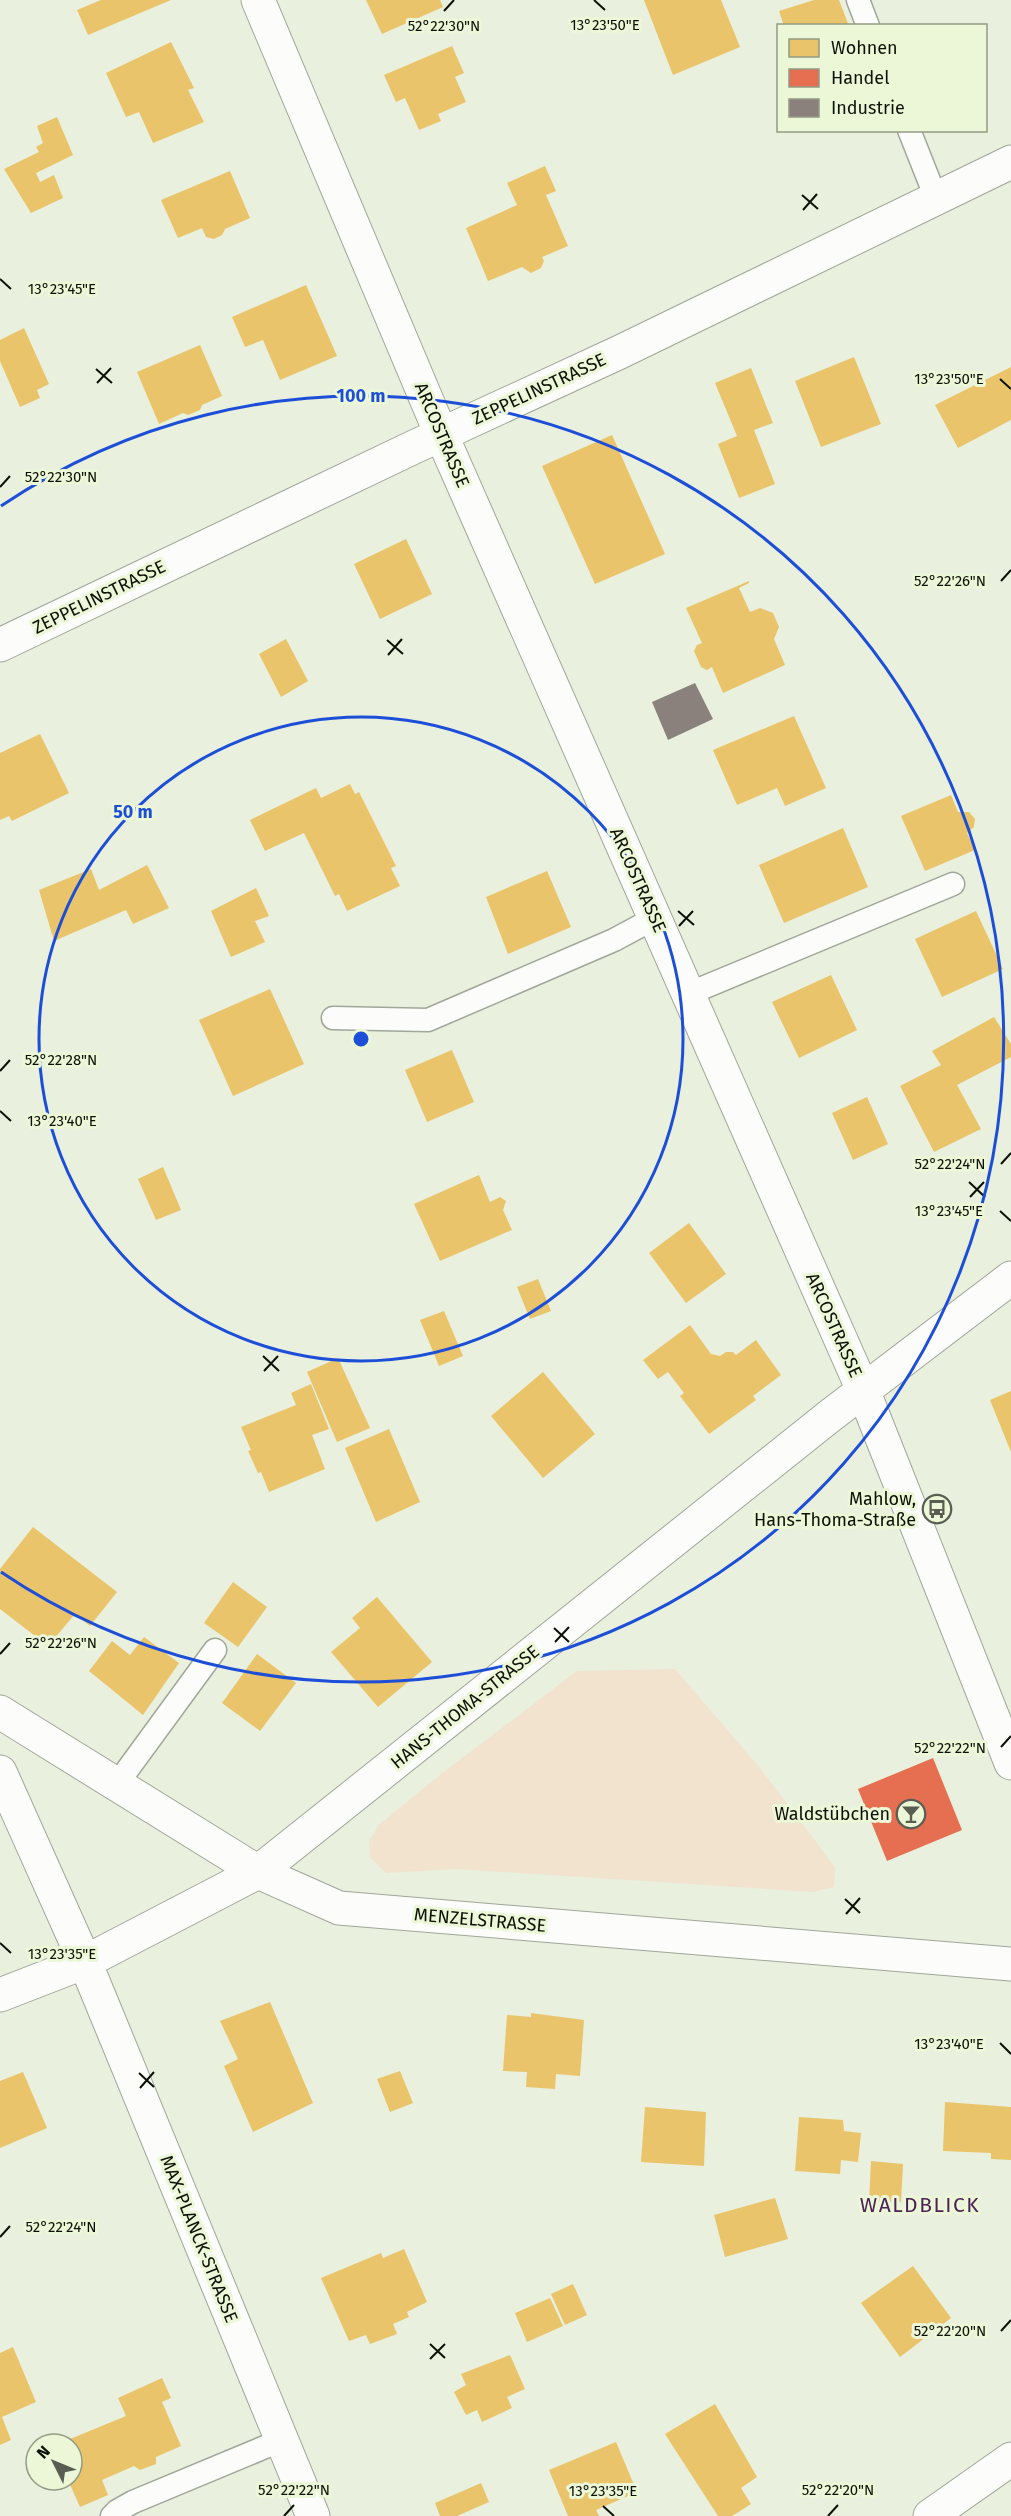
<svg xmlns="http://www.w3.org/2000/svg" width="1011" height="2516" font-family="'Fira Sans',sans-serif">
	<rect width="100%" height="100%" fill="#e9f0de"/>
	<!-- green -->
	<path fill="#f1e3ce" d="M 675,1669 L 760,1768 L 835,1867 L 834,1887 L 813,1892 L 456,1869 L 386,1873 L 370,1858 L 369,1841 L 379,1825 L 441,1774 L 577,1671 Z"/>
	<!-- homes -->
	<path fill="#e9c46a" d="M 101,0 L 171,0 L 88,35 L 77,10 Z
		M 366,0 L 440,0 L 443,7 L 382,34 Z
		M 644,0 L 721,0 L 740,47 L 673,75 Z
		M 814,0 L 839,0 L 849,26 L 784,26 L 779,11 Z
		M 171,42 L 194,88 L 188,90 L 204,122 L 153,143 L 139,112 L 126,117 L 106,73 Z
		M 452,46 L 464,73 L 455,77 L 466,102 L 438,114 L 441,121 L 419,130 L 405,98 L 396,102 L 384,75 Z
		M 57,117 L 73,155 L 36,173 L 40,182 L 54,175 L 63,198 L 31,213 L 4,169 L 39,152 L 36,147 L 43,143 L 37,126 Z
		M 545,166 L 556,191 L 546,195 L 568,246 L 542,257 L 544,261 L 541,268 L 531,273 L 522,267 L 488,281 L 466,228 L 517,205 L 507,183 Z
		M 230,171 L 250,218 L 225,229 L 222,235 L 214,239 L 206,237 L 202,228 L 178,238 L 161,200 Z
		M 306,285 L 337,356 L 280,380 L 263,340 L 245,347 L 232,317 Z
		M 24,328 L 49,384 L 37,390 L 40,398 L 20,407 L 0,361 L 0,340 Z
		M 200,345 L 222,396 L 202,405 L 200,410 L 188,415 L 183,413 L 159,424 L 137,372 Z
		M 854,357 L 881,424 L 821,447 L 795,381 Z
		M 1011,367 L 1011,420 L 958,448 L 935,405 Z
		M 751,368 L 773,423 L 754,430 L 775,484 L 739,498 L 718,444 L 737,436 L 715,383 Z
		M 612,435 L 665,554 L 595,584 L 542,466 Z
		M 406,539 L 432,594 L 380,619 L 354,564 Z
		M 749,581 L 749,583 L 739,588 L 750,612 L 760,608 L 773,613 L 779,627 L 774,639 L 785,665 L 723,693 L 712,667 L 707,670 L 701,667 L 694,651 L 697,645 L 702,643 L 686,608 Z
		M 286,639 L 308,681 L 281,697 L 259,654 Z
		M 794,716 L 826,788 L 785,806 L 777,788 L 737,805 L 713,750 Z
		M 40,734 L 69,793 L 12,821 L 9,816 L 0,820 L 0,753 Z
		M 350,784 L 355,794 L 359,792 L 396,866 L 391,868 L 400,886 L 347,911 L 339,894 L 335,896 L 304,833 L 265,851 L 250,820 L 316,788 L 321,798 Z
		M 951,795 L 958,812 L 969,812 L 975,819 L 974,827 L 967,833 L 975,850 L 925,871 L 901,816 Z
		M 843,828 L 868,887 L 784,923 L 759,865 Z
		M 147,865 L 169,908 L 133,924 L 126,910 L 54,941 L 39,890 L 91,869 L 99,890 Z
		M 547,871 L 571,927 L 508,954 L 486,897 Z
		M 256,888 L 269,916 L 255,921 L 265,942 L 231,957 L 211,911 Z
		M 976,911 L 1003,969 L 942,997 L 915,939 Z
		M 831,975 L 857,1030 L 799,1058 L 772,1002 Z
		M 270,989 L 304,1064 L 233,1096 L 199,1020 Z
		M 994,1017 L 1011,1044 L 1011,1057 L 957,1085 L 981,1129 L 934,1152 L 900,1086 L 941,1065 L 932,1051 Z
		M 452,1050 L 474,1102 L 427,1122 L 405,1070 Z
		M 867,1097 L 888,1144 L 853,1160 L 832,1113 Z
		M 163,1167 L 181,1210 L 156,1220 L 138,1179 Z
		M 479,1175 L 490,1202 L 500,1197 L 506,1201 L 503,1210 L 512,1230 L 440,1261 L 414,1204 Z
		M 689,1223 L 726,1274 L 686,1303 L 649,1253 Z
		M 538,1279 L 551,1311 L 530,1319 L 517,1287 Z
		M 444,1311 L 463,1356 L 439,1366 L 420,1320 Z
		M 690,1325 L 711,1354 L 720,1356 L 726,1352 L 733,1352 L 736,1355 L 756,1340 L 781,1375 L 753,1396 L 756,1400 L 709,1434 L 680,1396 L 684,1393 L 668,1372 L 658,1379 L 643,1360 Z
		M 338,1358 L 370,1428 L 337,1442 L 307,1372 Z
		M 543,1372 L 595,1434 L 543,1478 L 491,1416 Z
		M 311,1384 L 329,1429 L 312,1435 L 325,1469 L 269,1492 L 261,1472 L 258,1473 L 248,1451 L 251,1450 L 241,1427 L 296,1405 L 291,1393 Z
		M 1011,1391 L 1011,1452 L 990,1400 Z
		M 389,1429 L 420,1502 L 376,1522 L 345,1448 Z
		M 33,1527 L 117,1592 L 90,1626 L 75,1614 L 48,1646 L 0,1609 L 0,1569 Z
		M 233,1582 L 267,1607 L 238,1647 L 204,1623 Z
		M 377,1597 L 432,1662 L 378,1707 L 331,1652 L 360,1628 L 352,1618 Z
		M 144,1637 L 179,1663 L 143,1715 L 89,1671 L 112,1641 L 130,1655 Z
		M 257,1654 L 296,1683 L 260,1731 L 222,1703 Z
		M 270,2002 L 313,2103 L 253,2132 L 224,2066 L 238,2059 L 220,2021 Z
		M 531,2013 L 584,2020 L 580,2076 L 556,2074 L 555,2089 L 526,2087 L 527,2072 L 503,2071 L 507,2015 L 531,2017 Z
		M 400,2071 L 413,2103 L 390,2112 L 377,2079 Z
		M 23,2072 L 47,2128 L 0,2148 L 0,2081 Z
		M 945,2102 L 1011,2107 L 1011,2160 L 991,2159 L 991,2153 L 943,2151 Z
		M 645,2107 L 706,2112 L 704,2166 L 641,2162 Z
		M 799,2117 L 843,2120 L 844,2131 L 861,2133 L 858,2162 L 841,2160 L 840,2174 L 795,2171 Z
		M 871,2161 L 903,2164 L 901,2202 L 869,2202 Z
		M 775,2198 L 788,2239 L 725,2257 L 714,2215 Z
		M 404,2249 L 427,2302 L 407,2312 L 409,2317 L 393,2324 L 397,2334 L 370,2344 L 366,2335 L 349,2341 L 321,2278 L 381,2253 L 383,2258 Z
		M 913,2266 L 951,2318 L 900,2357 L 861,2303 Z
		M 573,2284 L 587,2315 L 565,2325 L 551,2294 Z
		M 550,2298 L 563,2326 L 527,2342 L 515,2313 Z
		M 13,2347 L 36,2402 L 2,2417 L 11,2440 L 0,2445 L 0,2353 Z
		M 510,2355 L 525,2389 L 507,2397 L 512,2408 L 482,2422 L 477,2410 L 466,2415 L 454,2392 L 466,2385 L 461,2374 Z
		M 162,2378 L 171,2398 L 162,2402 L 181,2446 L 156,2457 L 156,2464 L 140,2470 L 134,2466 L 102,2480 L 108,2495 L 80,2507 L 68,2480 L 72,2480 L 72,2444 L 58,2444 L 126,2416 L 118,2398 Z
		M 715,2404 L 757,2477 L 741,2488 L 751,2504 L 732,2516 L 718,2516 L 665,2434 Z
		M 616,2442 L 637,2492 L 596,2510 L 599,2516 L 568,2516 L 549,2470 Z
		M 481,2483 L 489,2502 L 457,2516 L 440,2516 L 435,2503 Z"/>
	<!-- shops -->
	<path fill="#e76f51" d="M 933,1758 L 962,1830 L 887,1861 L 858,1789 Z"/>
	<!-- industry -->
	<path fill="#8a817c" d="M 695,683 L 713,719 L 668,740 L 652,702 Z"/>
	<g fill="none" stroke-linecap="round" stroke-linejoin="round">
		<!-- lane casing -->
		<g stroke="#a0a698" stroke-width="25">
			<path id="lane" d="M 858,0 L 868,26
				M 909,130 L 936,198
				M 688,994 L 953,884
				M 333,1018 L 428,1020 L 614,940 L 655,918
				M 117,1784 L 215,1650
				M 112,2516 L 117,2511 L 133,2502 L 282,2440"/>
		</g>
		<!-- street casing -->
		<g stroke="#a0a698" stroke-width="35">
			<path id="street" d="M 258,0 L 441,434 L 863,1390 L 1011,1763
				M 0,645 L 414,447 L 620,352 L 1011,162
				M 0,1712 L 258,1872 L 339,1908 L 1011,1964
				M 0,1772 L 85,1962 L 313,2516
				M 0,1995 L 85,1962 L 258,1872 L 831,1415 L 1011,1278
				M 930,2516 L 1011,2459"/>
		</g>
		<!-- lane -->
		<use href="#lane" stroke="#fcfdfa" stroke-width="22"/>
		<!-- street -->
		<use href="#street" stroke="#fcfdfa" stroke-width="33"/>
	</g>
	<!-- ticks -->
	<path fill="none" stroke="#0d1006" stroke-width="2" d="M 594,0 L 605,10M 444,11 L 454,0M 802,195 L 818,209M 803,210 L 817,194M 0,279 L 11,289M 96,369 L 112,383M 1000,379 L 1011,389M 97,383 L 111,368M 0,487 L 10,476M 1001,581 L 1011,570M 387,640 L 403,654M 388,655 L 402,639M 678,911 L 694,925M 679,926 L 693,911M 0,1071 L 10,1060M 0,1111 L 11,1121M 1001,1164 L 1011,1153M 969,1182 L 985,1197M 970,1197 L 984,1182M 1000,1211 L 1011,1221M 263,1356 L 279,1371M 264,1371 L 278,1356M 554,1628 L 569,1642M 555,1642 L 569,1627M 0,1654 L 10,1643M 1001,1747 L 1011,1736M 845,1899 L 860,1913M 846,1914 L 860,1898M 0,1943 L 11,1953M 1000,2043 L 1011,2054M 139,2073 L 154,2087M 140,2088 L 154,2072M 0,2237 L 10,2226M 1001,2331 L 1011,2320M 430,2344 L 445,2358M 430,2359 L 445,2344M 603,2506 L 614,2516M 284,2516 L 294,2505M 828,2516 L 838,2505"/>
	<!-- distance rings -->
	<g fill="none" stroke="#1d4ed8" stroke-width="3">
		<circle cx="361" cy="1039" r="322"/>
		<path d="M1 506A643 643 0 1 1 1 1572"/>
	</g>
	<!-- icons -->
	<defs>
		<g id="bus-ring" transform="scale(1.5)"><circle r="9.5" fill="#ebf7d7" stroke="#5a5e52" stroke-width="1.5"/><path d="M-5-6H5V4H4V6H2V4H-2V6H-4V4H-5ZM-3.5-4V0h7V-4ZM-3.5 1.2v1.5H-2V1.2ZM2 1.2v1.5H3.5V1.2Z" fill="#5a5e52"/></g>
		<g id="bar-ring" transform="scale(1.5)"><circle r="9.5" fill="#ebf7d7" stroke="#5a5e52" stroke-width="1.5"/><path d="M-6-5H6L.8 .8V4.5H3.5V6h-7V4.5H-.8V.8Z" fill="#5a5e52"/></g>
	</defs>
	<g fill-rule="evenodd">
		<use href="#bus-ring" x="937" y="1509"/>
		<use href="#bar-ring" x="911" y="1814"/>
	</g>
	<g text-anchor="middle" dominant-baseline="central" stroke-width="6" stroke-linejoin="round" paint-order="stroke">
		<!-- street labels -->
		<g font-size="18" fill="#0d1006" stroke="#ebf7d7">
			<text transform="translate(539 389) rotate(-25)">ZEPPELINSTRASSE</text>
			<text transform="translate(442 435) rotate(67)">ARCOSTRASSE</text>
			<text transform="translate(99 597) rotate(-26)">ZEPPELINSTRASSE</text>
			<text transform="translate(638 880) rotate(66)">ARCOSTRASSE</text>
			<text transform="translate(834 1325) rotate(66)">ARCOSTRASSE</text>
			<text transform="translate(465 1707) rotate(-39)">HANS-THOMA-STRASSE</text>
			<text transform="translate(480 1920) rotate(5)">MENZELSTRASSE</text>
			<text transform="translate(199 2239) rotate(68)">MAX-PLANCK-STRASSE</text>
		</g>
		<!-- poi labels -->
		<g font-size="18" fill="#0d1006" stroke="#ebf7d7" text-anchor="end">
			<text x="916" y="1499">Mahlow,<tspan x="916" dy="21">Hans-Thoma-Straße</tspan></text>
			<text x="890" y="1814">Waldstübchen</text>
		</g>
		<!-- quarter labels -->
		<g font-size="21" letter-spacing="1.5" fill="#4d2357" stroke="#ebf7d7">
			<text x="920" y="2205">WALDBLICK</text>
		</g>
	</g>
	<g font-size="15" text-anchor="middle" fill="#0d1006" stroke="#ebf7d7" stroke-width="6" stroke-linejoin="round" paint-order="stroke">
		<text x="605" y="30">13°23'50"E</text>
		<text x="444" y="31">52°22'30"N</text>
		<text x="62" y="294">13°23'45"E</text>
		<text x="949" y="384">13°23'50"E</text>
		<text x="61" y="482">52°22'30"N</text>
		<text x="950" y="586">52°22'26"N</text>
		<text x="61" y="1065">52°22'28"N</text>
		<text x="62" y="1126">13°23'40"E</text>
		<text x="950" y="1169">52°22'24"N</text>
		<text x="949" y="1216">13°23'45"E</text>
		<text x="61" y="1648">52°22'26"N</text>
		<text x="950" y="1753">52°22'22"N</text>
		<text x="62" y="1959">13°23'35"E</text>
		<text x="949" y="2049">13°23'40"E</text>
		<text x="61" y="2232">52°22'24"N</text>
		<text x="950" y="2336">52°22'20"N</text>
		<text x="294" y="2495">52°22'22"N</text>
		<text x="838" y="2495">52°22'20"N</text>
		<text x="603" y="2496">13°23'35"E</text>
	</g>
	<circle cx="361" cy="1039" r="9" fill="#1d4ed8" stroke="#ebf7d7" stroke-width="3"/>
	<g font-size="18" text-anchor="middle" font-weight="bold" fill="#1d4ed8" stroke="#ebf7d7" stroke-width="6" stroke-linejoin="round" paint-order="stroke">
		<text x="361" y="402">100 m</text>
		<text x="133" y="818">50 m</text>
	</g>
	<!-- legend -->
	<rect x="777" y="24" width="210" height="108" fill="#ebf7d7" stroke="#929b83" stroke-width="1.5"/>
	<rect x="789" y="39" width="30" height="18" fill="#e9c46a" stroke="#929b83" stroke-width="1.5"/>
	<text x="831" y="54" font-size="18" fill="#0d1006">Wohnen</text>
	<rect x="789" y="69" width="30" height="18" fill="#e76f51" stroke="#929b83" stroke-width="1.5"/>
	<text x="831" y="84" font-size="18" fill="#0d1006">Handel</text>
	<rect x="789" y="99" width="30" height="18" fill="#8a817c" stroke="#929b83" stroke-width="1.5"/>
	<text x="831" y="114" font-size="18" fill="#0d1006">Industrie</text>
	<!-- north arrow -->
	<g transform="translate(54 2462) rotate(313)"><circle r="28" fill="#ebf7d7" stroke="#929b83" stroke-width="1.5"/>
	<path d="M0-4.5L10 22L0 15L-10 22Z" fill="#5a5e52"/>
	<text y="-9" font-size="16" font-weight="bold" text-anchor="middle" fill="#0d1006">N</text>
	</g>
</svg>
